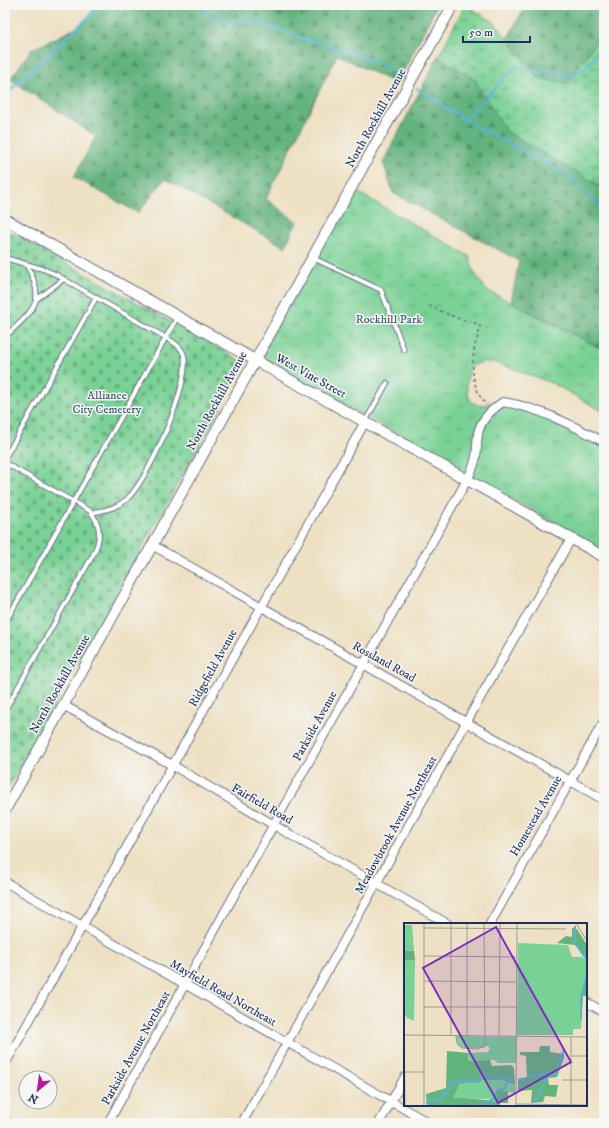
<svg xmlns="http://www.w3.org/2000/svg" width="609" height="1128" font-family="'IM FELL DW Pica',serif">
	<defs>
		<pattern id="grass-tufts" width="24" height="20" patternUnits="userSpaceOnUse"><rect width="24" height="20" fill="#7ad195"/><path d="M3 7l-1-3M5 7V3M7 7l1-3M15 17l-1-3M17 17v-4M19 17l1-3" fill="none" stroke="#63aa7d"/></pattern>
		<pattern id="forest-firs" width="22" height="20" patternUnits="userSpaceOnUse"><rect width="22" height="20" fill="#63b37e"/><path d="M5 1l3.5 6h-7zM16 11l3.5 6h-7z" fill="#51926a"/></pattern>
		<pattern id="wetland-marsh" width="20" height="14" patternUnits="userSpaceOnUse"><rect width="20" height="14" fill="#7ad195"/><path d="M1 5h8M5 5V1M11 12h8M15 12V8" fill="none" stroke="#63aa7d"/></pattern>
		<pattern id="cemetery-stones" width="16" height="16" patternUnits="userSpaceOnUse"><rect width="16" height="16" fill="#7ad195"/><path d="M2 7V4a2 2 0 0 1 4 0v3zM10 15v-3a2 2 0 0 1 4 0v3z" fill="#63aa7d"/></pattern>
	</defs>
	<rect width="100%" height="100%" fill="#f6f6f2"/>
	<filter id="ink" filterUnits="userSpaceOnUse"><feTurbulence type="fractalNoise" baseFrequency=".025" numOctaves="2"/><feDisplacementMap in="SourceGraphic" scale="8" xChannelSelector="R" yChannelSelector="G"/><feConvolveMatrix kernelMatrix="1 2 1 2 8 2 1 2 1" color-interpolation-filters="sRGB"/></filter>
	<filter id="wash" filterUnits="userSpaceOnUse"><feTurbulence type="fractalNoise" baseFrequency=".012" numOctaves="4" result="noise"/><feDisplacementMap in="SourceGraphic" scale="16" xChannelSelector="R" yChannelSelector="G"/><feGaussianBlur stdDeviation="0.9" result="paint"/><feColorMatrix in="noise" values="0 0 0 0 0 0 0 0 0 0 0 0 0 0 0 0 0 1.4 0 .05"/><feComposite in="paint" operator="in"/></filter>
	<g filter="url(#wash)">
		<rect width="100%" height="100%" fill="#eee0c2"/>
		<!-- grass -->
		<path fill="url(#grass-tufts)" stroke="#4a807a" d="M 354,190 L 469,256 L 474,272 L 485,289 L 604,350 L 604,412 L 554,384 L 494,362 L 482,362 L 471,366 C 467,375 464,391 471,401 C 473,403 477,405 480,406 L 489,403 L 502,404 L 546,415 L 604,447 L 604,551 L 260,357 Z"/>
		<!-- forest -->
		<path fill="url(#forest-firs)" stroke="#3f716e" d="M 97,5 L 437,5 L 397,84 L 337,55 L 266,199 L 297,222 L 285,247 L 165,179 L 138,213 L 74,177 L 96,136 L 10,79 L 31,50 L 80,26 Z
			M 526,5 L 604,5 L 604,30 L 568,84 L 538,78 L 507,39 Z
			M 438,57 L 474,79 L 507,132 L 604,188 L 604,350 L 511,302 L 519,261 L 393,193 L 383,162 Z"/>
		<!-- wetland -->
		<path fill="url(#wetland-marsh)" stroke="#4a807a" d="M 465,5 L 494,22 L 538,78 L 567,84 L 604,30 L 604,188 L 507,132 L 474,79 L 438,57 Z"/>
		<!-- cemetery -->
		<path fill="url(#cemetery-stones)" stroke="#4a807a" d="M 5,229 L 245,363 L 5,793 Z"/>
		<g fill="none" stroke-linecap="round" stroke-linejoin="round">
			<!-- stream -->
			<path stroke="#56b3d4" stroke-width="2.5" d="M 197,5 L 218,21 L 256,21 L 299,37 L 376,61 L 403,79
				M 417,88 L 465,120 L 571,177 L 604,211
				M 5,95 L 101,5
				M 465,120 L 515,67 L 574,76 L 604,51"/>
		</g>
	</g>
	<g filter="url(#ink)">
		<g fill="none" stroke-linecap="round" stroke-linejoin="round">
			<!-- service casing -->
			<g stroke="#656d81" stroke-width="6">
				<path id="service" d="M 5,258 L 43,269 L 55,274 L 170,340 C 176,344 182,348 184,355 C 191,384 149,478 128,498 C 118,508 105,510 91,513
					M 313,258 L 381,290 L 404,350
					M 37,299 L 64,279
					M 5,337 C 33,310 48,302 26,264
					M 365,422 L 387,383
					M 5,458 L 96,298
					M 5,463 L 90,511 C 102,526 101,539 93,555 L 5,710
					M 5,623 L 178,316"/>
			</g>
			<!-- minor casing -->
			<g stroke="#656d81" stroke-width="10">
				<path id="minor" d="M 152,545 L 604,800
					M 63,705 L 172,765 L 296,838 L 448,924
					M 5,882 L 429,1123
					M 490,924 L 604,721
					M 586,1002 L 604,1012
					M 5,1064 L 365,422
					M 5,1120 L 10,1123
					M 108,1123 L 232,899 L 467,480 C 471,472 475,465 476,456 C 478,448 476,438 479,430 C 482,418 494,408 503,402 C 540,408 572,425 604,442
					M 242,1123 L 484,691 L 571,539
					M 379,1123 L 405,1077
					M 602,1123 L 604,1119"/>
			</g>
			<!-- tertiary casing -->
			<g stroke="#656d81" stroke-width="12">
				<path id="tertiary" d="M 5,219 L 604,557
					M 5,810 C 154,541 304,274 453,5"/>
			</g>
			<!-- path -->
			<path stroke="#656d81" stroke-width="1.5" stroke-dasharray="3 3" stroke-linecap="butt" d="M 429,306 L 457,318 L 478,324 L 480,326 C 480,332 477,338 475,345 C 471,365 471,390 487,405"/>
			<!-- service -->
			<use href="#service" stroke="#fff" stroke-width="4"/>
			<!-- minor -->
			<use href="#minor" stroke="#fff" stroke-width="8"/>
			<!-- tertiary -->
			<use href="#tertiary" stroke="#fff" stroke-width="10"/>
		</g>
	</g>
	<g text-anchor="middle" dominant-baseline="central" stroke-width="3" stroke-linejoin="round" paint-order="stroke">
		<!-- street labels -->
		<g font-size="12" fill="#1b2f5e" stroke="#f6f6f2">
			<text transform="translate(376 118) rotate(-61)">North Rockhill Avenue</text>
			<text transform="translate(311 376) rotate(29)">West Vine Street</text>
			<text transform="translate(217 401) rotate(-61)">North Rockhill Avenue</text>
			<text transform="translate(384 662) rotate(29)">Rossland Road</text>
			<text transform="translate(213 668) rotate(-61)">Ridgefield Avenue</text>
			<text transform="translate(60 684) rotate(-61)">North Rockhill Avenue</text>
			<text transform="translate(315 726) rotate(-61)">Parkside Avenue</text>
			<text transform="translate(262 804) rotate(30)">Fairfield Road</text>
			<text transform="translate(536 816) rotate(-60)">Homestead Avenue</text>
			<text transform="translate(396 825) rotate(-61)">Meadowbrook Avenue Northeast</text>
			<text transform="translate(223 993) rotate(30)">Mayfield Road Northeast</text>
			<text transform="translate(136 1048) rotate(-61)">Parkside Avenue Northeast</text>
		</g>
		<!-- park labels -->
		<g font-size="12" fill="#33586c" stroke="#f6f6f2">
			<text x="389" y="319">Rockhill Park</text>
			<text x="107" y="395">Alliance<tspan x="107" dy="14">City Cemetery</tspan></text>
		</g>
	</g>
	<!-- overview -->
	<g transform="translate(404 923)">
		<rect width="183" height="183" fill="#eee0c2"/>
		<path d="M 52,113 L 112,114 L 112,140 L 94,140 L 90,137 L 64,138 L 65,130 L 84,129 L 86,125 L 83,123 L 78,125 L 59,125 L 54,122 Z" fill="#7ad195"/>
		<path d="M 168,5 L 173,6 L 183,22 L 183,38 L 171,22 L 153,20 L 162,13 L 168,14 ZM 0,27 L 10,28 L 11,37 L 0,37 ZM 183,54 L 183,73 L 179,73 L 177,106 L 176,74 ZM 136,123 L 146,123 L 146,129 L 160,131 L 160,135 L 153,154 L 144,155 L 145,162 L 154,162 L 152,174 L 141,173 L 139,179 L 127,180 L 128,167 L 114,168 L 114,156 L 123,155 L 122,133 L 116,132 L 116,129 L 135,129 ZM 43,128 L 65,130 L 64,138 L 86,137 L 88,143 L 107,142 L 110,145 L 111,162 L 97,157 L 79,157 L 75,160 L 56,161 L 50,174 L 92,178 L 93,167 L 97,166 L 104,168 L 104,180 L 96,180 L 96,183 L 23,183 L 22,171 L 42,165 Z" fill="#63b37e"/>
		<path d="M 0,2 L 8,2 L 10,28 L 0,27 ZM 0,37 L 11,37 L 10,98 L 3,95 L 0,89 ZM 79,157 L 97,157 L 111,162 L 111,170 L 93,167 L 92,178 L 89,179 L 85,176 L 49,175 L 56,161 L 75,160 Z" fill="#7ad195"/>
		<path d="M 114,20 L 164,22 L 168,34 L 178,34 L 183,38 L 183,54 L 176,74 L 177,106 L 169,106 L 169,112 L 113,112 Z" fill="#7ad195"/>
		<path fill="none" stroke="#56b3d4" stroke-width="2" d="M 171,3 L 171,20 L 183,37M 177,96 L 177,73 L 183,53M 114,157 L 139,151 L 152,152 L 160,126M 131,179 L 140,161 L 142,153M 22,180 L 28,176 L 39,177 L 39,169 L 43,171 L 43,167 L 54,158 L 72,159 L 78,153 L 111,157M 74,183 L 90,176 L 93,168 L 101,165 L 103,157"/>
		<path fill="none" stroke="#9a999a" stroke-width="1" d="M 172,0 L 183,18M 20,5 L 162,6M 20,33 L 112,34M 20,58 L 112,59M 20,84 L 112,84M 0,93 L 1,183M 0,112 L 183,114M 47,113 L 47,0M 52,113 L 53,121 L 58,125 L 73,126 L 81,123 L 80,0M 63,113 L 63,0M 95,113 L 96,0M 168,133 L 183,133M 1,149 L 20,149M 158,157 L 183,157M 112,181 L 183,182M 20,183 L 20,0M 112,183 L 113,0M 167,183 L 167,114"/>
		<path fill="#7b2cbf" fill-opacity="0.15" stroke="#7b2cbf" stroke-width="2" d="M 92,4 L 167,139 L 94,180 L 19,45 Z"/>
		<rect width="183" height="183" fill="none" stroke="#1b2f5e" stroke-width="2"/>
	</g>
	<!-- margin -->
	<rect width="609" height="1128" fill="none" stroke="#f6f6f2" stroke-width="20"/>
	<!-- north arrow -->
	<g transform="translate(38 1090) rotate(209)"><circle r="19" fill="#f6f6f2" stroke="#9ea6b7"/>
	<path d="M0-3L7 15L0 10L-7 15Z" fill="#b5179e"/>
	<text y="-6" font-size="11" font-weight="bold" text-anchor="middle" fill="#1b2f5e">N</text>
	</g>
	<!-- scale -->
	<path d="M463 36v6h67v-6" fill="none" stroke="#1b2f5e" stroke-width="2"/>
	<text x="469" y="36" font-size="12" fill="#1b2f5e" stroke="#f6f6f2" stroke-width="3" paint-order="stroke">50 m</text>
</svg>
